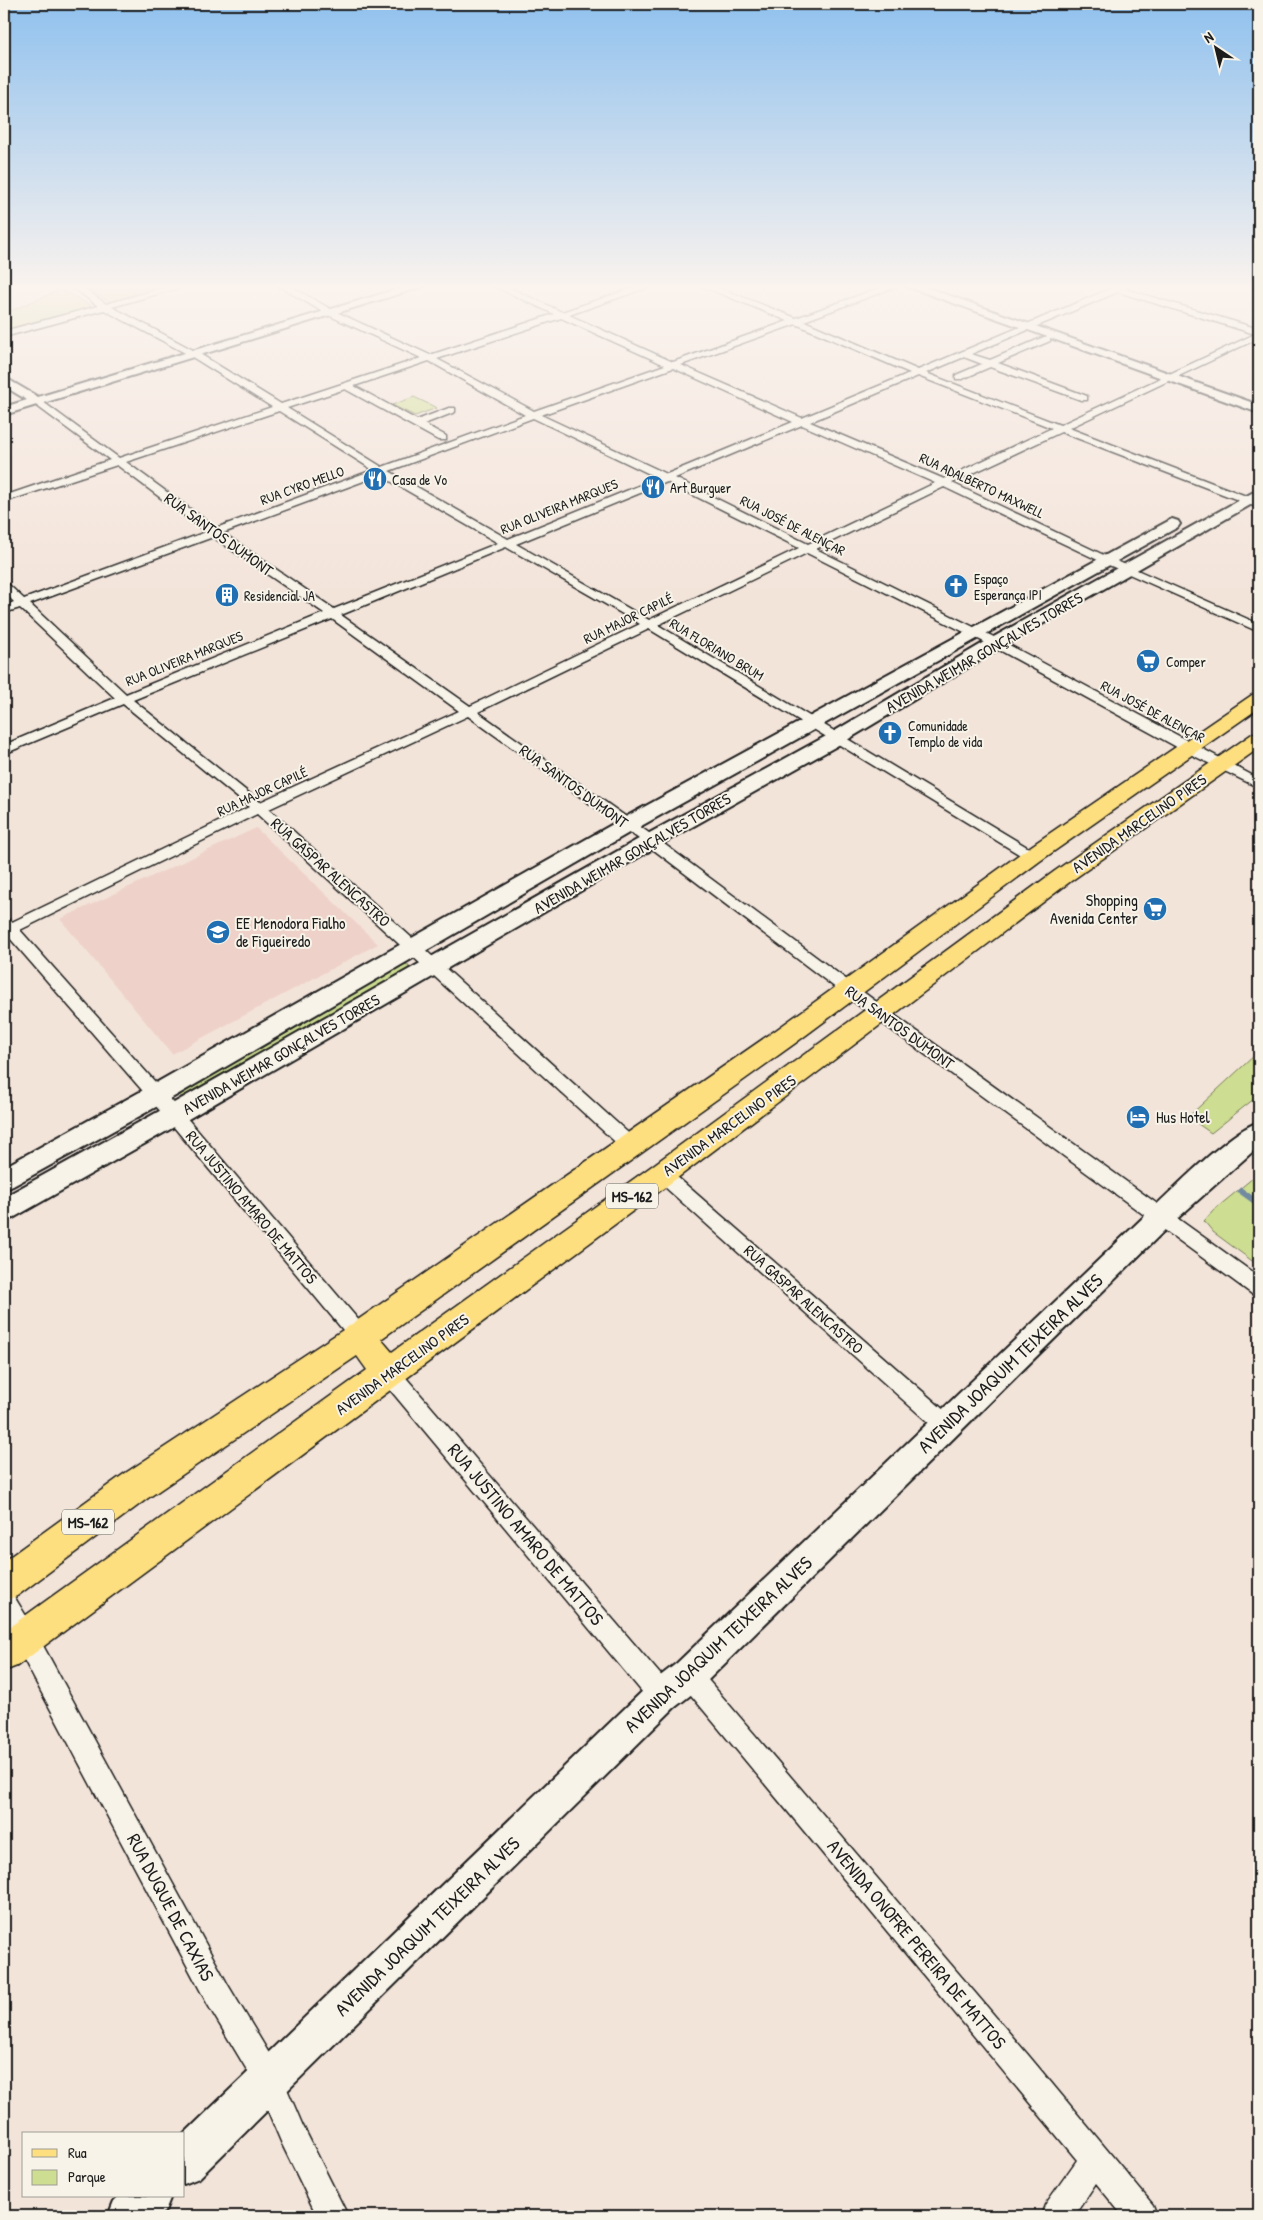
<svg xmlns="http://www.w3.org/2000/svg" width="1263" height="2220" font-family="'Patrick Hand',sans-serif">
	<rect width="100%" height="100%" fill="#f3e4da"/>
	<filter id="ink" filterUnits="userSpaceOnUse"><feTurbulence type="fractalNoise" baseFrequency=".02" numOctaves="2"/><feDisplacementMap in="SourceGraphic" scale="10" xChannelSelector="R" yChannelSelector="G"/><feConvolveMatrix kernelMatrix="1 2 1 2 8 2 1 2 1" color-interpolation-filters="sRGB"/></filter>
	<g filter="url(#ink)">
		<!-- built -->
		<path fill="#eed2c9" d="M 256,828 L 378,944 L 172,1054 L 60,919 Z"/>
		<!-- green -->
		<path fill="#cddd91" stroke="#747c56" d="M 83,286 L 171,286 L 172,287 L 110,302 Z
			M 61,289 L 93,307 L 4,332 L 4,314 Z
			M 414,397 L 437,408 L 415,416 L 392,405 Z
			M 402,964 L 409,965 L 409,971 L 184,1099 L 178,1094 L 178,1092 Z
			M 1256,1054 L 1259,1056 L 1259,1095 L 1211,1133 L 1188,1117 Z
			M 1259,1173 L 1259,1266 L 1213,1232 L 1204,1221 L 1214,1210 Z"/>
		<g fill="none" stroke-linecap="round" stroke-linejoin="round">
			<!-- stream -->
			<path stroke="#728a9f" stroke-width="6" d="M 1241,1191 L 1259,1204"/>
			<!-- minor casing -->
			<g stroke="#1c1c1c" stroke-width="3">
				<path id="minor" d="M 71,286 L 81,286 L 106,304 L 170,286 L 185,286 L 112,307 L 195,351 L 281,404 L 421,358 L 328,315 L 279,286 L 290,286 L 334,311 L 430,355 L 554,314 L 494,286 L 506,286 L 562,312 L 639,286 L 652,286 L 569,315 L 673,362 L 788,321 L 702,286 L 714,286 L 796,318 L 885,286 L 898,286 L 804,321 L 918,370 L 1110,289 L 1107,286 L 1129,286 L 1125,289 L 1259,329 L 1259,338 L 1069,428 L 1259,501 L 1259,508 L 1061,432 L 952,483 L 1110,558 L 1259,624 L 1259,632 L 1102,562 L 944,487 L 816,549 L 1000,640 L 1259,779 L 1259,788 L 1184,751 L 992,646 L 807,553 L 658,625 L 1037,853 L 1039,856 L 1037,859 L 1027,859 L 649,629 L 478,712 L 656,838 L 886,1009 L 1259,1277 L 1259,1296 L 1252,1294 L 874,1017 L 646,844 L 468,716 L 269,809 L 636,1140 L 639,1145 L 636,1150 L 630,1152 L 624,1150 L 257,814 L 20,930 L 180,1110 L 367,1330 L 370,1336 L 367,1342 L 360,1345 L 353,1342 L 168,1120 L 8,936 L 4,937 L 4,917 L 12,922 L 249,807 L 123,704 L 4,754 L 4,745 L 115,698 L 20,608 L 4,613 L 4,606 L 14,602 L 4,592 L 4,583 L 8,584 L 24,599 L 206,532 L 117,465 L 4,502 L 4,496 L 110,460 L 33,403 L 33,399 L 39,399 L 119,458 L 272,407 L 189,355 L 104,310 L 4,337 L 4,331 L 98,306 ZM 1118,292 L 1255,334 L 1060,425 L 926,373 L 964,357 L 982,364 L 956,375 L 956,379 L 962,379 L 990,367 L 1081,400 L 1087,400 L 1087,396 L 998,363 L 1050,341 L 1050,337 L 1044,337 L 990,360 L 971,354 ZM 561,318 L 665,365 L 534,411 L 437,359 ZM 796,324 L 910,373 L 802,418 L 681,365 ZM 429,361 L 525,415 L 382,467 L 287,408 L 345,389 L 438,440 L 446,440 L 446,436 L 424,424 L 455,412 L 455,408 L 449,408 L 417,420 L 354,386 ZM 673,368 L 793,422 L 667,474 L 541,415 ZM 918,376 L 1052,428 L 944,479 L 810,422 ZM 279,411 L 373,470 L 216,528 L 126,462 ZM 533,418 L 658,478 L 508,539 L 389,471 ZM 802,425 L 935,483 L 808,544 L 675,478 ZM 380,475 L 498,543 L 334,609 L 223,533 ZM 667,482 L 799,548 L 649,620 L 516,544 ZM 213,537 L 324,613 L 126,694 L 30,604 ZM 506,547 L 640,624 L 470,706 L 341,615 ZM 332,619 L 459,711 L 260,802 L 133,700 Z
					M 662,1167 L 668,1169 L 953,1418 L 957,1425 L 953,1432 L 946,1435 L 939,1432 L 656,1179 L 653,1174 L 656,1169 Z
					M 389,1364 L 396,1366 L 671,1687 L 674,1696 L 671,1705 L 662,1708 L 653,1705 L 382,1380 L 379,1373 L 382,1366 Z
					M 4,1590 L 12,1593 L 34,1629 L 228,1985 L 279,2070 L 302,2124 L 348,2216 L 317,2216 L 282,2144 L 259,2090 L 208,2005 L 4,1622 Z
					M 689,1663 L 697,1667 L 1029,2056 L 1153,2205 L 1157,2216 L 1123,2216 L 1096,2183 L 1074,2216 L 1041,2216 L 1045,2205 L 1077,2160 L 681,1683 L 677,1675 L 681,1667 Z"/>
			</g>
			<!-- tertiary casing -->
			<g stroke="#1c1c1c" stroke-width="4">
				<path id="tertiary" d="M 408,286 L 425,286 L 4,415 L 4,407 L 27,400 L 4,386 L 4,377 L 38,397 Z
					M 906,286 L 922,286 L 1259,405 L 1259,413 Z"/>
			</g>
			<!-- secondary casing -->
			<g stroke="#1c1c1c" stroke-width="4">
				<path id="secondary" d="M 1259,489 L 1259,500 L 1002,647 L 842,743 L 658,846 L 183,1122 L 13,1218 L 4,1221 L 4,1197 L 165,1108 L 644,836 L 828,735 L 990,639 Z
					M 1172,519 L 1178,521 L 1180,524 L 1178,527 L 634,830 L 165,1102 L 13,1186 L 4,1190 L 4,1167 L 147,1088 L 620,820 Z
					M 1259,1122 L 1259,1146 L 1170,1225 L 701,1687 L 674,1708 L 199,2178 L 184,2184 L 184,2134 L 650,1684 L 677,1663 L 1152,1209 C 1176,1187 1230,1131 1259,1122 Z
					M 119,2196 L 171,2196 L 165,2211 L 160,2216 L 108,2216 L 114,2201 Z"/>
			</g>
			<!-- primary casing -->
			<g stroke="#1c1c1c" stroke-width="3">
				<path id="primary" d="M 1259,693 L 1259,708 L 1040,861 L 794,1044 L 381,1339 L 392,1352 L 652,1166 L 1055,871 L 1252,734 L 1259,732 L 1259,748 L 1071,881 L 672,1182 L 17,1666 L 4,1671 L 4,1631 L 367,1370 L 357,1356 L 148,1498 L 17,1596 L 4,1601 L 4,1561 L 124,1474 L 349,1326 L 776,1030 L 1024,851 L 1252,695 Z"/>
			</g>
			<!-- minor -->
			<use href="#minor" fill="#f7f3e8" fill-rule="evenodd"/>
			<!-- tertiary -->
			<use href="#tertiary" fill="#f7f3e8" fill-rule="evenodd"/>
			<!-- secondary -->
			<use href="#secondary" fill="#f7f3e8" fill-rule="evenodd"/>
			<!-- primary -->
			<use href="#primary" fill="#fedf80" fill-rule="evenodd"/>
		</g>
	</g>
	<!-- sky -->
	<linearGradient id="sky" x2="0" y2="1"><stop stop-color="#90c1ee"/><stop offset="0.48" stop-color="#faf3ee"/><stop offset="1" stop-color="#faf3ee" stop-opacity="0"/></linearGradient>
	<rect width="1263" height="597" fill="url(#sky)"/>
	<!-- icons -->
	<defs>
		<g id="restaurant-disc" transform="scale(1.25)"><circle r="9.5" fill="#1f6fb2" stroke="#f7f3e8"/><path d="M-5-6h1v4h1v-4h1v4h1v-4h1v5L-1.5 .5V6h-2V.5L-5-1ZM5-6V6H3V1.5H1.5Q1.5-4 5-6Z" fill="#fff"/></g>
		<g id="church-disc" transform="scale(1.25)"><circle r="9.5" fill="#1f6fb2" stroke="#f7f3e8"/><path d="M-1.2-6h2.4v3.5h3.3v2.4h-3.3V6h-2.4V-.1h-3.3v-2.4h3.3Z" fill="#fff"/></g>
		<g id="building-disc" transform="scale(1.25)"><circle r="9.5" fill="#1f6fb2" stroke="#f7f3e8"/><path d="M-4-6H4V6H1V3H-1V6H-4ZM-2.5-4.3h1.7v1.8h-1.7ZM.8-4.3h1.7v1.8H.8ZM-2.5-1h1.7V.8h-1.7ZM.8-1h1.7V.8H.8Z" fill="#fff"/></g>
		<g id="supermarket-disc" transform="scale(1.25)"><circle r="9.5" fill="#1f6fb2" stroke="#f7f3e8"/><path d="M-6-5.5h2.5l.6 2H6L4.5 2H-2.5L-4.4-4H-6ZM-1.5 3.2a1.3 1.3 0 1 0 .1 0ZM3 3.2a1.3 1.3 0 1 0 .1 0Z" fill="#fff"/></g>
		<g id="school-disc" transform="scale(1.25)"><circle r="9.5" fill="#1f6fb2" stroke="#f7f3e8"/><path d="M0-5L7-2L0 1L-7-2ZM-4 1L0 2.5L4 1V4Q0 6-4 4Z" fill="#fff"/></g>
		<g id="hotel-disc" transform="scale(1.25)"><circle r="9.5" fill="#1f6fb2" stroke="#f7f3e8"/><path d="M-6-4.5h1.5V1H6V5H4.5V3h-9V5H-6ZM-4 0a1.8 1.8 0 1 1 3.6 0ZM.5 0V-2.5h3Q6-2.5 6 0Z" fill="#fff"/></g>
	</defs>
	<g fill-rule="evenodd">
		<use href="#restaurant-disc" x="375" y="479"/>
		<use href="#restaurant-disc" x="653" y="487"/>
		<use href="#church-disc" x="956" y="586"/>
		<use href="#building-disc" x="227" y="595"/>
		<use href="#supermarket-disc" x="1148" y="661"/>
		<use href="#church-disc" x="890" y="733"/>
		<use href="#supermarket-disc" x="1155" y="909"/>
		<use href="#school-disc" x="218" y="932"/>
		<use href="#hotel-disc" x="1138" y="1117"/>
	</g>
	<g text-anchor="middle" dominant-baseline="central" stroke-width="4" stroke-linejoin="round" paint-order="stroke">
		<!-- far-poi labels -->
		<g font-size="14" fill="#1c1c1c" stroke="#f7f3e8" text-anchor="start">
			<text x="392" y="479">Casa de Vo</text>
			<text x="670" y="487">Art Burguer</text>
			<text x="974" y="578">Espaço<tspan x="974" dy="16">Esperança IPI</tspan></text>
			<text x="244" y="595">Residencial JA</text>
			<text x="1166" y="661">Comper</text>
			<text x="908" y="725">Comunidade<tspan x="908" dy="16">Templo de vida</tspan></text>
		</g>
		<!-- far-street labels -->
		<g font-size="14" fill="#1c1c1c" stroke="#f7f3e8">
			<text transform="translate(302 485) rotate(-20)">RUA CYRO MELLO</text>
			<text transform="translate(982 485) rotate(25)">RUA ADALBERTO MAXWELL</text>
			<text transform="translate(559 506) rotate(-22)">RUA OLIVEIRA MARQUES</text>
			<text transform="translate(793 525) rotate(27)">RUA JOSÉ DE ALENÇAR</text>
			<text transform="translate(628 618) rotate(-26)">RUA MAJOR CAPILÉ</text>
			<text transform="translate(717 649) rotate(31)">RUA FLORIANO BRUM</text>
			<text transform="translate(184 658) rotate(-22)">RUA OLIVEIRA MARQUES</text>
			<text transform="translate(1153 711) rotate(28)">RUA JOSÉ DE ALENÇAR</text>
			<text transform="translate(262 791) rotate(-25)">RUA MAJOR CAPILÉ</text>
		</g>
		<!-- shield labels -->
		<g fill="#f7f3e8" stroke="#5e5c59" stroke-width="1">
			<rect x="606" y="1183.5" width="52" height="25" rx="4"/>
			<rect x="62" y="1509.5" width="52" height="25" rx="4"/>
		</g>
		<g font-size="15" font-weight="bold" fill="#1c1c1c">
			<text x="632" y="1196">MS-162</text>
			<text x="88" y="1522">MS-162</text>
		</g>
		<!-- street labels -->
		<g font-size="16" fill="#1c1c1c" stroke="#f7f3e8">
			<text transform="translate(219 534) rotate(36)">RUA SANTOS DUMONT</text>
			<text transform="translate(984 652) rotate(-30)">AVENIDA WEIMAR GONÇALVES TORRES</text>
			<text transform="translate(574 786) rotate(36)">RUA SANTOS DUMONT</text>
			<text transform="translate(1139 823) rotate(-35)">AVENIDA MARCELINO PIRES</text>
			<text transform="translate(632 853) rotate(-30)">AVENIDA WEIMAR GONÇALVES TORRES</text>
			<text transform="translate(331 872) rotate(42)">RUA GASPAR ALENCASTRO</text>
			<text transform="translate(900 1027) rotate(36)">RUA SANTOS DUMONT</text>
			<text transform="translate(281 1054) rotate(-30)">AVENIDA WEIMAR GONÇALVES TORRES</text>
			<text transform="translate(729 1125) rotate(-36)">AVENIDA MARCELINO PIRES</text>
			<text transform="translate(252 1207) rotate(50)">RUA JUSTINO AMARO DE MATTOS</text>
			<text transform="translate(804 1299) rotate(42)">RUA GASPAR ALENCASTRO</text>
			<text transform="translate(402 1364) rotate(-36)">AVENIDA MARCELINO PIRES</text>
		</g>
		<!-- poi labels -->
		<g font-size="16" fill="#1c1c1c" stroke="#f7f3e8" text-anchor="start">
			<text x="1138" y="900" text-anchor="end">Shopping<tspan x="1138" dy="18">Avenida Center</tspan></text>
			<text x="236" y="923">EE Menodora Fialho<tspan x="236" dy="18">de Figueiredo</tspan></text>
			<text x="1156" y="1117">Hus Hotel</text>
		</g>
		<!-- near-street labels -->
		<g font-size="19" fill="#1c1c1c" stroke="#f7f3e8">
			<text transform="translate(1010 1363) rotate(-44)">AVENIDA JOAQUIM TEIXEIRA ALVES</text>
			<text transform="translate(526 1534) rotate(50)">RUA JUSTINO AMARO DE MATTOS</text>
			<text transform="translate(718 1644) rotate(-43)">AVENIDA JOAQUIM TEIXEIRA ALVES</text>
			<text transform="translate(171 1907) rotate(62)">RUA DUQUE DE CAXIAS</text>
			<text transform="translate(427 1926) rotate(-44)">AVENIDA JOAQUIM TEIXEIRA ALVES</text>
			<text transform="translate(917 1944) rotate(50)">AVENIDA ONOFRE PEREIRA DE MATTOS</text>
		</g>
	</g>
	<!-- margin -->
	<rect width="1263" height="2220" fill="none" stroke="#f7f3e8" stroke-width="20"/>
	<rect x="10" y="10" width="1243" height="2200" fill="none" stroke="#1c1c1c" stroke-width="2" filter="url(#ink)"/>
	<!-- legend -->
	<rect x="22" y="2132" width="162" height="65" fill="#f7f3e8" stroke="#9f9d96"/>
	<rect x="32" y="2149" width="25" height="8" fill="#fedf80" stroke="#9f9d96"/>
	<text x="68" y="2158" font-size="15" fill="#1c1c1c">Rua</text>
	<rect x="32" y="2170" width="25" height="15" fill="#cddd91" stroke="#9f9d96"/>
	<text x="68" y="2182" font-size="15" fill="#1c1c1c">Parque</text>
	<!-- north arrow -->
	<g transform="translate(1216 48) rotate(325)" stroke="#f7f3e8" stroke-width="4" paint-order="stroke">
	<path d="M0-4L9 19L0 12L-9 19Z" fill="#1c1c1c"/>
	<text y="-8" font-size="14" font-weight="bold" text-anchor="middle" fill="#1c1c1c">N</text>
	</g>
</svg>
